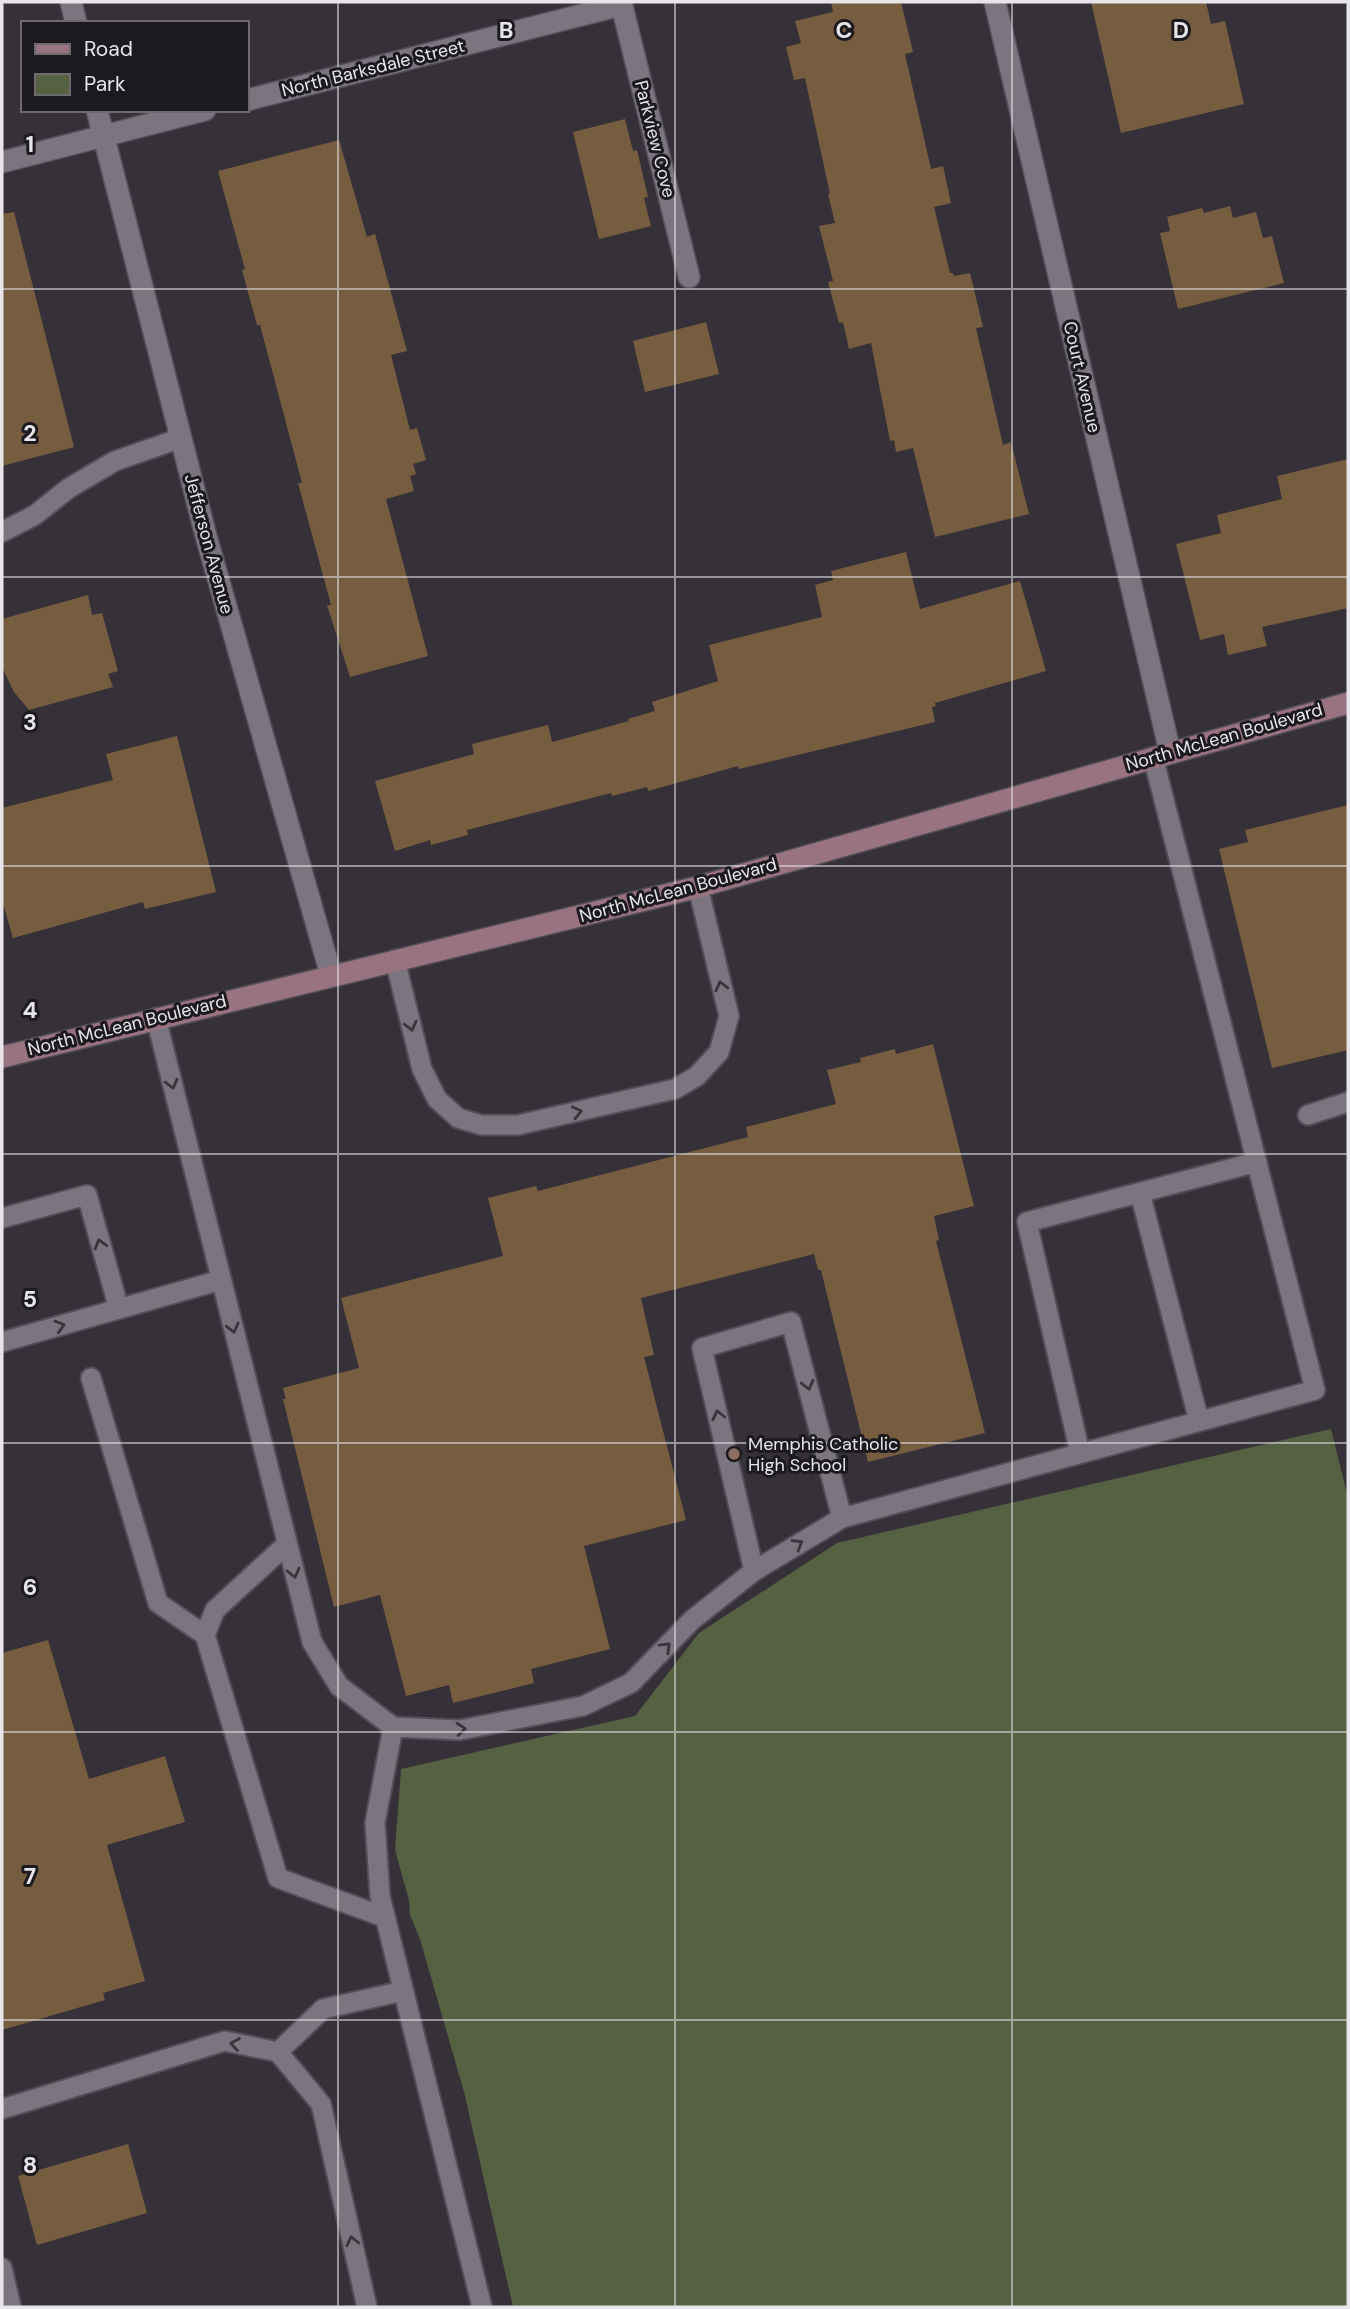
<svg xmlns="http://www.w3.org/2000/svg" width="1350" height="2309" font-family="'DM Sans',sans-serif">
	<rect width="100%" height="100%" fill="#363139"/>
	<!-- green -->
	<path fill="#566141" d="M 1331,1429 L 1348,1498 L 1348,2307 L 513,2307 L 464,2092 L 420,1939 L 410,1915 L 409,1900 L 395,1850 L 401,1769 L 635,1716 L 699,1633 L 837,1543 Z"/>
	<!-- building -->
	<path fill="#765d3f" d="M 831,2 L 901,2 L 913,52 L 905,54 L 931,169 L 943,166 L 951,203 L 934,207 L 950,273 L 953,273 L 954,276 L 970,273 L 983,327 L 976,328 L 1003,445 L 1011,442 L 1029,514 L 935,537 L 913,448 L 896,452 L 894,440 L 890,441 L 871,343 L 849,349 L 843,322 L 839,323 L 828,282 L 833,281 L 819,226 L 835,223 L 828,194 L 830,194 L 805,78 L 794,80 L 786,47 L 801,43 L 795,21 L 833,12 Z
		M 1091,2 L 1206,2 L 1211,24 L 1225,21 L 1244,104 L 1121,133 Z
		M 625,119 L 633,151 L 637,150 L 648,197 L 644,198 L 651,226 L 599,239 L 573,132 Z
		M 339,140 L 367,237 L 375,234 L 407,351 L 391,355 L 410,430 L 417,428 L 426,460 L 413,464 L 416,474 L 410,476 L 414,491 L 386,499 L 428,656 L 350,677 L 327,605 L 331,605 L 298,483 L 302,483 L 260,325 L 257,325 L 242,270 L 245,269 L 218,171 Z
		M 1230,206 L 1233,218 L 1256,212 L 1263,238 L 1272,236 L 1284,283 L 1178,309 L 1160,233 L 1170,231 L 1167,217 L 1202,208 L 1204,213 Z
		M 14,212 L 74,447 L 2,466 L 2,214 Z
		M 706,322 L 719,374 L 645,392 L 633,341 Z
		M 1348,459 L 1348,608 L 1262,627 L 1267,646 L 1228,655 L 1224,634 L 1200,640 L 1176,544 L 1221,533 L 1217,515 L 1282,499 L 1277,476 Z
		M 906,552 L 920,609 L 1020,581 L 1046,671 L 935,703 L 936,706 L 932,707 L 935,722 L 739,769 L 738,766 L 648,791 L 647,787 L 612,796 L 611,793 L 467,830 L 468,835 L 431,845 L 430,840 L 395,851 L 375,781 L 474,754 L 472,744 L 548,725 L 552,742 L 629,721 L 628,719 L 655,711 L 652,702 L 718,681 L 709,645 L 822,617 L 815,585 L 833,580 L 831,571 Z
		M 88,595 L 92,615 L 102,613 L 118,671 L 108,674 L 113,687 L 29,710 L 14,692 L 2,667 L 2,619 Z
		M 177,736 L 216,892 L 145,909 L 143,902 L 13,938 L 2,900 L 2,808 L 113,780 L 106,754 Z
		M 1348,805 L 1348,1050 L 1272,1068 L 1219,849 L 1248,842 L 1245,830 Z
		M 933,1044 L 974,1206 L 934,1216 L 939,1240 L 936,1241 L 985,1433 L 868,1462 L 821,1270 L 818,1270 L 814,1254 L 641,1298 L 654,1355 L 644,1357 L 686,1520 L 584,1546 L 610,1649 L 531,1669 L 534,1683 L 453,1703 L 449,1685 L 406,1696 L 380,1595 L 334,1607 L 283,1399 L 286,1399 L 283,1388 L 359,1368 L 341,1298 L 503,1256 L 488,1198 L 536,1186 L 538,1191 L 748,1137 L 746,1127 L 836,1104 L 827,1070 L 861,1062 L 860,1058 L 895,1049 L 896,1054 Z
		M 48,1640 L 89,1779 L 165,1756 L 185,1822 L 107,1845 L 145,1981 L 103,1993 L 105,2000 L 2,2030 L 2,1653 Z
		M 128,2144 L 147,2213 L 37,2245 L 18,2176 Z"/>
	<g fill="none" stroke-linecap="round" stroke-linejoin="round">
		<!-- lane casing -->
		<g stroke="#524e55" stroke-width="23">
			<path id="lane" d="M 2,532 L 35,515 L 69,488 L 115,461 L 181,438
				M 395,960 L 422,1069 L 437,1099 L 458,1118 L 481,1125 L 518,1125 L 675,1089 L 697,1076 L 719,1052 L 729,1016 L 698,887
				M 156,1018 L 312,1642 L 339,1686 L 393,1727 L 460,1730 L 583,1706 L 631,1683 L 692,1620 L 754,1571 L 702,1348 L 791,1322 L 842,1518 L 1315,1390 L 1153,757
				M 1308,1115 L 1348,1102
				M 1140,1193 L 1199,1421
				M 2,1218 L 87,1195 L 119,1309
				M 2,1342 L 221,1280
				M 91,1378 L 158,1603 L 205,1635 L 278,1878 L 384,1917
				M 1080,1453 L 1027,1222 L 1257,1162
				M 754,1571 L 842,1518
				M 205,1635 L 215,1610 L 287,1544
				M 393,1727 L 375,1823 L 380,1896 L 482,2307
				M 278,2052 L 323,2009 L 403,1991
				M 2,2109 L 225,2041 L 278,2052 L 321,2104 L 367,2307
				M 2,2268 L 11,2307"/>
		</g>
		<!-- street casing -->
		<g stroke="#524e55" stroke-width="24">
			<path id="street" d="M 71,2 L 76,23
				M 621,2 L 689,277
				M 995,2 L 1170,752
				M 247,100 L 621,5
				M 97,110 L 206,536 L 331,975
				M 2,162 L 205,110"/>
		</g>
		<!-- secondary casing -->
		<g stroke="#524e55" stroke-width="24">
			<path id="secondary" d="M 2,1057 L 698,887 L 1348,703"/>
		</g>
		<!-- lane -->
		<use href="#lane" stroke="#7a757e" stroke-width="19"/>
		<!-- street -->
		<use href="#street" stroke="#7a757e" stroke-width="21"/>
		<!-- secondary -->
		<use href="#secondary" stroke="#9a7380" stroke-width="21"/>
	</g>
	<!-- one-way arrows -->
	<defs><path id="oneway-chevron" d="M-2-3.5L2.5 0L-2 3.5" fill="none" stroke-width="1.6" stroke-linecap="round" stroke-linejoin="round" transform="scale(1.75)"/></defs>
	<g stroke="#38353b">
		<use href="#oneway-chevron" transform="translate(721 986) rotate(-104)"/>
		<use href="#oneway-chevron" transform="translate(411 1026) rotate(76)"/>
		<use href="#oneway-chevron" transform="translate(172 1084) rotate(76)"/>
		<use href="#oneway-chevron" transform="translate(577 1112) rotate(-13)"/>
		<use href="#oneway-chevron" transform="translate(100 1244) rotate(-106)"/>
		<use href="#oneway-chevron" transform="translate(60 1326) rotate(-16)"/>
		<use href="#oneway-chevron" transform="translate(233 1328) rotate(76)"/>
		<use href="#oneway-chevron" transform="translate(808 1385) rotate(76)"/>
		<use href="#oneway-chevron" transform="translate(718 1415) rotate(-103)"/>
		<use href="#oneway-chevron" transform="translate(798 1544) rotate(-31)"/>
		<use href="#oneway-chevron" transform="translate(294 1573) rotate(76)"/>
		<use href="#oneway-chevron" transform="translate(666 1647) rotate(-45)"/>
		<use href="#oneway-chevron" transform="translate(461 1729) rotate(-5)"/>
		<use href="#oneway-chevron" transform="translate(235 2044) rotate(-171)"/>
		<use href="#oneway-chevron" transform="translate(352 2241) rotate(-103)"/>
	</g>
	<!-- grid -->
	<path fill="none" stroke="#e7e5ea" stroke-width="2" stroke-opacity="0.55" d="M 338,2 L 338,2307M 675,2 L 675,2307M 1012,2 L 1012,2307M 2,289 L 1348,289M 2,577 L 1348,577M 2,866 L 1348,866M 2,1154 L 1348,1154M 2,1443 L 1348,1443M 2,1732 L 1348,1732M 2,2020 L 1348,2020"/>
	<!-- markers -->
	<circle fill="#8d6e63" stroke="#1c1a1e" stroke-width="2.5" cx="734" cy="1454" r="7"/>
	<g text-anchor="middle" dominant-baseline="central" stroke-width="6" stroke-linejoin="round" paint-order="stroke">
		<!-- street labels -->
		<g font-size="18" fill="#e7e5ea" stroke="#1c1a1e">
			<text transform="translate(373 68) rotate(-14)">North Barksdale Street</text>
			<text transform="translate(655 139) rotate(76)">Parkview Cove</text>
			<text transform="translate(1082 377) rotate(77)">Court Avenue</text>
			<text transform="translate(209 544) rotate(75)">Jefferson Avenue</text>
			<text transform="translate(1224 737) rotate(-16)">North McLean Boulevard</text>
			<text transform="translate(678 890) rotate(-15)">North McLean Boulevard</text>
			<text transform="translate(127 1025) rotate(-14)">North McLean Boulevard</text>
		</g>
		<!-- poi labels -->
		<g font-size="18" fill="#e7e5ea" stroke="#1c1a1e" text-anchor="start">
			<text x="748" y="1444">Memphis Catholic<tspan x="748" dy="21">High School</tspan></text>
		</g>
	</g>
	<g font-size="23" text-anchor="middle" font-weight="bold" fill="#e7e5ea" stroke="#1c1a1e" stroke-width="6" stroke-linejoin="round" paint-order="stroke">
		<text x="506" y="38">B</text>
		<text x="844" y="38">C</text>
		<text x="1181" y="38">D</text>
		<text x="30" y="152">1</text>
		<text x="30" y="441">2</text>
		<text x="30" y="730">3</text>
		<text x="30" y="1018">4</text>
		<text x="30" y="1307">5</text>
		<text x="30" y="1595">6</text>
		<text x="30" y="1884">7</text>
		<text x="30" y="2173">8</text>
	</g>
	<!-- border -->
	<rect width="1350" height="2309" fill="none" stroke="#e7e5ea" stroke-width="7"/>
	<!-- legend -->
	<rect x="21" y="21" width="228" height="91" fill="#1c1a1e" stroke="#6d6b70" stroke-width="2"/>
	<rect x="35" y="44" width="35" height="10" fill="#9a7380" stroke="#6d6b70" stroke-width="2"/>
	<text x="84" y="56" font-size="21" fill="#e7e5ea">Road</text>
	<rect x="35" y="74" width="35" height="21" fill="#566141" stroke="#6d6b70" stroke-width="2"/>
	<text x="84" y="91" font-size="21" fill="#e7e5ea">Park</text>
</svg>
